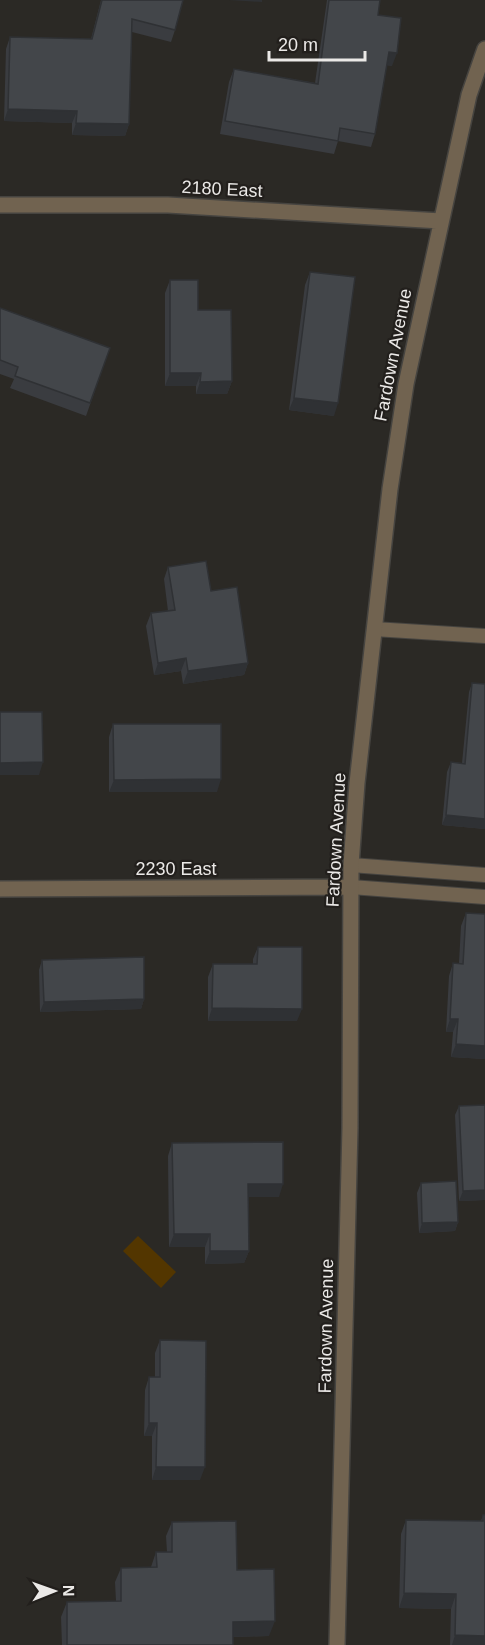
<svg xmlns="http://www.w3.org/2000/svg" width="485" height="1645" font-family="Arial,sans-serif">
	<rect width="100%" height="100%" fill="#2b2925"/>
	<!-- water -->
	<path fill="#533600" d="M 138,1236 L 176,1272 L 161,1288 L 123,1251 Z"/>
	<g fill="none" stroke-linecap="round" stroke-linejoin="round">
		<!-- lane casing -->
		<g stroke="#464440" stroke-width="16">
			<path id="lane" d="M 374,629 L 485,636
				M 351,865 L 485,875
				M 351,887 L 485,897"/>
		</g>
		<!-- street casing -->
		<g stroke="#464440" stroke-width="18">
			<path id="street" d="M 0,205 L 168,205 L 441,221
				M 0,889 L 351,887
				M 337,1645 L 350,1128 L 351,865 L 357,783 L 390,489 L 406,384 L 469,95 L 485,49"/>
		</g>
		<!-- lane -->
		<use href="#lane" stroke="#716350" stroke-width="14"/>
		<!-- street -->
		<use href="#street" stroke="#716350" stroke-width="15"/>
	</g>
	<!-- wall -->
	<path fill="#3a3c40" d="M 101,0 L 183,0 L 175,30 L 171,42 L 132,32 L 129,124 L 125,136 L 72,135 L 72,123 L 4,121 L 6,49 L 10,37 L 91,39 Z
		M 327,0 L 380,0 L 378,15 L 392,66 L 387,65 L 375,134 L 371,147 L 338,141 L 334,154 L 220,134 L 229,82 L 234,69 L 315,83 Z
		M 310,272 L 334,416 L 289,410 L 305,285 Z
		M 170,280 L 198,310 L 232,381 L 227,394 L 196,394 L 196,386 L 165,386 L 165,293 Z
		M 0,308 L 110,348 L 86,416 L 10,388 L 14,379 L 0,374 Z
		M 168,567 L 211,591 L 248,663 L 244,675 L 183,684 L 181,671 L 154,675 L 146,626 L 151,613 L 168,611 L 164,579 Z
		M 472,683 L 485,684 L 485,829 L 442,825 L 447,772 L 451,762 L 462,763 L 469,692 Z
		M 113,724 L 217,792 L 109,792 L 109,737 Z
		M 466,913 L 485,1059 L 451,1057 L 453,1032 L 446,1032 L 449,976 L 453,963 L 459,963 L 461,926 Z
		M 258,947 L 297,1021 L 208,1021 L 208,977 L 213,964 L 253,964 L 253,959 Z
		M 42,960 L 144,999 L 141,1009 L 40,1012 L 39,970 Z
		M 485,1105 L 485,1200 L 459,1201 L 455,1115 L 459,1106 Z
		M 172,1143 L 279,1197 L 248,1197 L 249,1251 L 244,1263 L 205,1264 L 205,1247 L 169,1247 L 168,1156 Z
		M 421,1183 L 458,1222 L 455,1231 L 419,1233 L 417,1193 Z
		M 160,1340 L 200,1480 L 152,1480 L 152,1436 L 144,1436 L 145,1390 L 149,1377 L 155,1377 L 155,1353 Z
		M 483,1515 L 485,1645 L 450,1645 L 451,1609 L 399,1608 L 401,1534 L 406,1520 L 481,1521 Z
		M 172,1522 L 237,1570 L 269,1636 L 233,1637 L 233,1645 L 62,1645 L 61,1617 L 67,1602 L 116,1601 L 115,1582 L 121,1568 L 151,1567 L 156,1552 L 167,1552 L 166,1536 Z"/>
	<!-- shaded-wall -->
	<path fill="#2f3134" d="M 229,0 L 262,0 L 262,2 Z
		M 389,52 L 397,53 L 392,66 L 385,65 Z
		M 8,109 L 77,111 L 72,123 L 4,121 Z
		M 76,123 L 129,124 L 125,136 L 72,135 Z
		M 170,373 L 201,373 L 196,386 L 165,386 Z
		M 232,381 L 227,394 L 196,394 L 200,382 Z
		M 294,398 L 338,403 L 334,416 L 289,410 Z
		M 186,658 L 181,671 L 154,675 L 158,663 Z
		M 248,663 L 244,675 L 183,684 L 188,671 Z
		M 43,762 L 39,775 L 0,775 L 0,763 Z
		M 221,779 L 217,792 L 109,792 L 114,780 Z
		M 446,815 L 485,819 L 485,829 L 442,825 Z
		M 144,999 L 141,1009 L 40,1012 L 44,1002 Z
		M 212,1008 L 302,1009 L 297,1021 L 208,1021 Z
		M 450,1019 L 458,1019 L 453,1032 L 446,1032 Z
		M 456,1044 L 485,1046 L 485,1059 L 451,1057 Z
		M 248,1184 L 283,1184 L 279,1197 L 243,1197 Z
		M 485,1190 L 485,1200 L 459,1201 L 463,1191 Z
		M 458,1222 L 455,1231 L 419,1233 L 422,1223 Z
		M 174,1234 L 210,1234 L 205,1247 L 169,1247 Z
		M 210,1251 L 249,1251 L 244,1263 L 205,1264 Z
		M 149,1423 L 157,1423 L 152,1436 L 144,1436 Z
		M 156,1467 L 205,1467 L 200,1480 L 152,1480 Z
		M 404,1593 L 456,1594 L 451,1609 L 399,1608 Z
		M 275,1621 L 269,1636 L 228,1637 L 233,1622 Z
		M 455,1635 L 485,1636 L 485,1645 L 452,1645 Z"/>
	<!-- building -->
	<path fill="#43464a" stroke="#2f3134" stroke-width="1.5" d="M 102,0 L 183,0 L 175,30 L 132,19 L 129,124 L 76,123 L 77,111 L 8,109 L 10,37 L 92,39 Z
		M 329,0 L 380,0 L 378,15 L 401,18 L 397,53 L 389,52 L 375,134 L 340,128 L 338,141 L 225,121 L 234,69 L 318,84 Z
		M 310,272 L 355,277 L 338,403 L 294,398 Z
		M 170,280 L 198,280 L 198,310 L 231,310 L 232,381 L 200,382 L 201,373 L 170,373 Z
		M 0,308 L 110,348 L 90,403 L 15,376 L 18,367 L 0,360 Z
		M 206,561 L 211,591 L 237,587 L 248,663 L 188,671 L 186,658 L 158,663 L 151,613 L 175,610 L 168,567 Z
		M 472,683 L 485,684 L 485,819 L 446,815 L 451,762 L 465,764 Z
		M 0,712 L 42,712 L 43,762 L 0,763 Z
		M 113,724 L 221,724 L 221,779 L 114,780 Z
		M 466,913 L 485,914 L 485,1046 L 456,1044 L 458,1019 L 450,1019 L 453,963 L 463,964 Z
		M 258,947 L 302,947 L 302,1009 L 212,1008 L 213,964 L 257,964 Z
		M 144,957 L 144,999 L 44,1002 L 42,960 Z
		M 485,1105 L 485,1190 L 463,1191 L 459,1106 Z
		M 283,1142 L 283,1184 L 248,1184 L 249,1251 L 210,1251 L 210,1234 L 174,1234 L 172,1143 Z
		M 456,1181 L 458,1222 L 422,1223 L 421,1183 Z
		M 160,1340 L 206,1341 L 205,1467 L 156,1467 L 157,1423 L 149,1423 L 149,1377 L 160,1377 Z
		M 483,1515 L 485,1515 L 485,1636 L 455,1635 L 456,1594 L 404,1593 L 406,1520 L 483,1521 Z
		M 236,1521 L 237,1570 L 274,1569 L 275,1621 L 233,1622 L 233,1645 L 67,1645 L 67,1602 L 121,1601 L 121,1568 L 157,1567 L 156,1552 L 172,1552 L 172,1522 Z"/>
	<g text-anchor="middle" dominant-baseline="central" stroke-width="4.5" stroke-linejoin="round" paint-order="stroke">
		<!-- street labels -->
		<g font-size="18" fill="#ebe9e7" stroke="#221f1c">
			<text transform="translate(222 189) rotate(3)">2180 East</text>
			<text transform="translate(393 355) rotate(-79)">Fardown Avenue</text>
			<text transform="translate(336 840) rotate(-87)">Fardown Avenue</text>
			<text x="176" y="869">2230 East</text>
			<text transform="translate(326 1326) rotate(-89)">Fardown Avenue</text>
		</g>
	</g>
	<!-- north arrow -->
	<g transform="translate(54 1591) rotate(89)" stroke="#221f1c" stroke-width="4.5" paint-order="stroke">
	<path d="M0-4.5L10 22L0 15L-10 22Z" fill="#ebe9e7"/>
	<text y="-9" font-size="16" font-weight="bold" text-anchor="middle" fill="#ebe9e7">N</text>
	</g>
	<!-- scale -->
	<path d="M269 51v9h96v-9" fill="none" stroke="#ebe9e7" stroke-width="3"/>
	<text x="278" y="51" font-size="18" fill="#ebe9e7" stroke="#221f1c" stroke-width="4.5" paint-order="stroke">20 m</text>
</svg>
